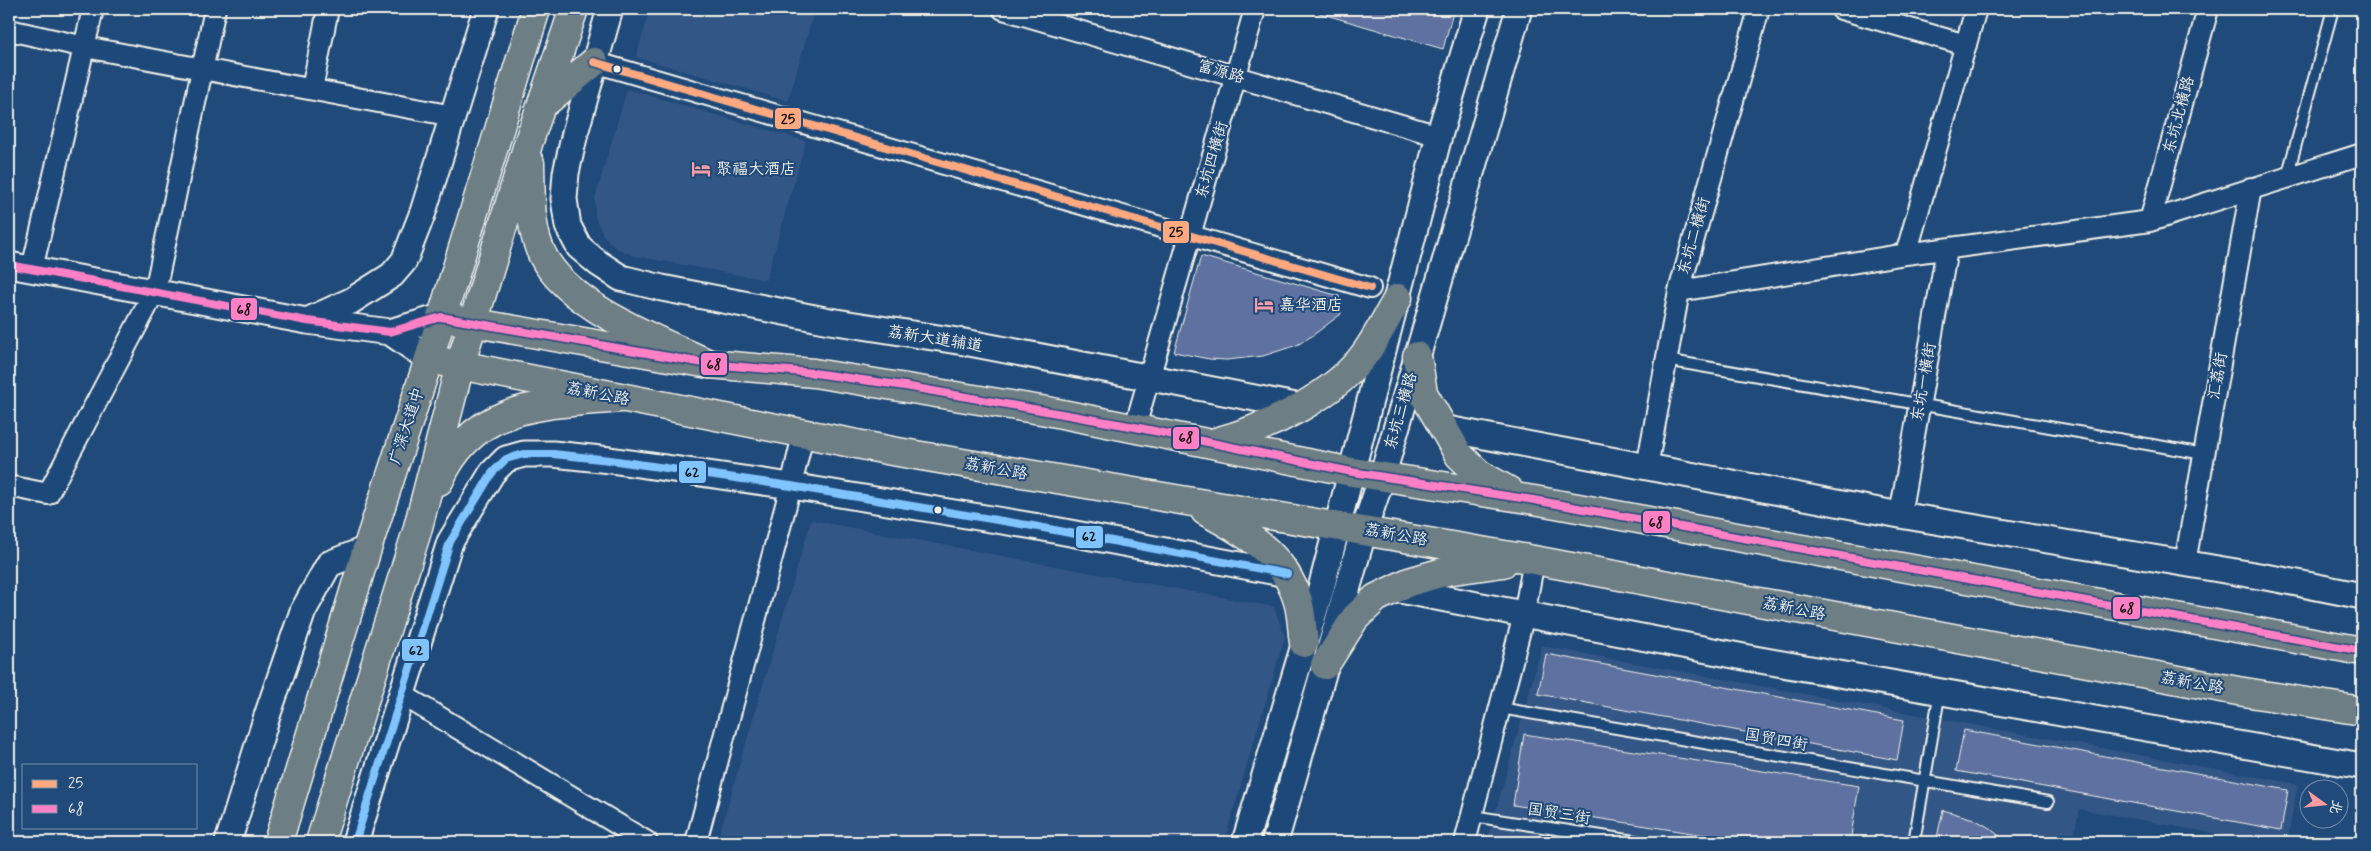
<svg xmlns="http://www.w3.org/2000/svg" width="2371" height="851" font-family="Mynerve,'LXGW WenKai TC',sans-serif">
	<rect width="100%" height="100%" fill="#1f4a7a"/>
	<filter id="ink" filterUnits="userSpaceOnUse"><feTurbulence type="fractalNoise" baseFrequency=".02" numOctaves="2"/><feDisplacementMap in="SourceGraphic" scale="10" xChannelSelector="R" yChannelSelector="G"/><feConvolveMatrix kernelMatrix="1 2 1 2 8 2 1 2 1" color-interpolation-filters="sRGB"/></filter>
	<g filter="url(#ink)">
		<!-- built -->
		<path fill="#325685" d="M 650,9 L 815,9 L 788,101 L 636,57 Z
			M 627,89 L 806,141 L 766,280 L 634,256 L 616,248 L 603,235 L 595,217 L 595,198 Z
			M 811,520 L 1274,607 L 1285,637 L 1224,842 L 717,842 Z
			M 1542,646 L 2298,784 L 2287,842 L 2262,842 L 2079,809 L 2073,842 L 1487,842 Z"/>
		<!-- building -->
		<path fill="#5e71a0" stroke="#f4f1e8" d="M 1319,9 L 1454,9 L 1443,49 L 1319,13 Z
			M 1201,256 L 1339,296 L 1341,314 L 1312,336 L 1297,345 L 1263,356 L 1227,360 L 1209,359 L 1174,352 Z
			M 1546,654 L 1904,720 L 1897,760 L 1538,694 Z
			M 1964,730 L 2288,790 L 2281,830 L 1956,771 Z
			M 1524,734 L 1859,786 L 1850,842 L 1749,842 L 1513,805 Z
			M 1943,810 L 1974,819 L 1988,827 L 2007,842 L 1936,842 Z"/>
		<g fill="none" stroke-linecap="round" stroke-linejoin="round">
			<!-- service casing -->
			<g stroke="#f4f1e8" stroke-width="14">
				<path id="service" d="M 2287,177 L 2333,9
					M 1666,360 L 2204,454
					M 1500,708 L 2048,802
					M 1472,816 L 1641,842
					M 1914,842 L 1940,691"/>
			</g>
			<!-- minor casing -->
			<g stroke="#f4f1e8" stroke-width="24">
				<path id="minor" d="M 1003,9 L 1439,136
					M 1841,9 L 1966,45
					M 9,30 L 85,47 L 453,116
					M 594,62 L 1370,288
					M 312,89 L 328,9
					M 2150,221 L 2208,9
					M 1906,254 L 1976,9
					M 32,269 L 93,9
					M 1679,291 L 1906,254 L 2150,221 L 2362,154
					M 1135,427 L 1255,9
					M 1647,467 L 1679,291 L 1759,9
					M 9,486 L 48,494 L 155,291 L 215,9
					M 1900,515 L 1947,249
					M 2185,563 L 2251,188
					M 401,694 L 647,842
					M 696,842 L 791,486 L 803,435
					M 1465,842 L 1524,615 L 1534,560"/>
			</g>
			<!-- tertiary casing -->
			<g stroke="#f4f1e8" stroke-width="29">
				<path id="tertiary" d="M 610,9 L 575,133 L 566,173 L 564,199 L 568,226 L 579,247 L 598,263 L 621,278 L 662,288 L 830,321 L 964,342 L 1301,407
					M 9,265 L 307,321 L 390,332 L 441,317
					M 307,321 L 351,301 L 392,275 L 404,261 L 423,212 L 486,9
					M 390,332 L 429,359
					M 1442,428 L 1900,515 L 2277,579 L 2362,596
					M 1395,589 L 1754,659 L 2362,766
					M 228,842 L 267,716 L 303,611 L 329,564 L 367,549
					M 355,842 L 450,542 L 492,473 L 506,459 L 524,454 L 553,454 L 610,460 L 791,486 L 1033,526 L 1287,574
					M 1245,842 L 1320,592 L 1439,136 L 1477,9
					M 1275,842 L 1364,530 L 1382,477 L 1519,9"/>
			</g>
			<!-- primary casing -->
			<g stroke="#f4f1e8" stroke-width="31">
				<path id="primary" d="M 441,317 L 709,364 L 814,373 L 1047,411 L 1352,472 L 1534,500 L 2362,651
					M 1417,356 L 1423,393 L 1459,455 L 1479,474 L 1509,491
					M 429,359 L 892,451 L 1534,560 L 2238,691 L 2362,711
					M 1216,442 C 1267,428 1336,396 1367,351 C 1379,334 1388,315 1398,298
					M 1205,511 C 1246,533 1284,554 1298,601 C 1302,614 1302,630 1304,643
					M 1325,665 L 1355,618 L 1376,598 L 1409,582 L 1447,571 L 1503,563"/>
			</g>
			<!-- trunk casing -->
			<g stroke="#f4f1e8" stroke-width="31">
				<path id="trunk" d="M 541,106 L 594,62
					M 530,163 C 531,191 529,221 539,247 C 560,305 657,339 709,364
					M 439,481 C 474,401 545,405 620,398
					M 278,842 L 367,549 L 429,359 L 536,9
					M 320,842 L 417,531 L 460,365 L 529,141 L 574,9"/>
			</g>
			<!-- path -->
			<path stroke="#f4f1e8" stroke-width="3" stroke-dasharray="5 4" stroke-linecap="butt" d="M 2360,9 L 2362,9"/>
			<!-- service -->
			<use href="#service" stroke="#1f4a7a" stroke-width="10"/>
			<!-- minor -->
			<use href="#minor" stroke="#1f4a7a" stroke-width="20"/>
			<!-- tertiary -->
			<use href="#tertiary" stroke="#1f4a7a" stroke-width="25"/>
			<!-- primary -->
			<use href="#primary" stroke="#6d7e84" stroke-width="28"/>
			<!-- trunk -->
			<use href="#trunk" stroke="#6d7e84" stroke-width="28"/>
			<!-- bus-1 casing -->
			<g stroke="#1f4a7a" stroke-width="11">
				<path id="bus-1" d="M 594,62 L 1370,288"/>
			</g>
			<!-- bus-2 casing -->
			<g stroke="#1f4a7a" stroke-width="11">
				<path id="bus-2" d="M 9,265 L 307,321 L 390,332 L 441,317 L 709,364 L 814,373 L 905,386 L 1135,427 L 1352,472 L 1534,500 L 2362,651"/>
			</g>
			<!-- bus-3 casing -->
			<g stroke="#1f4a7a" stroke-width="11">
				<path id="bus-3" d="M 355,842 L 450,542 L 492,473 L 506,459 L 524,454 L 553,454 L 610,460 L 791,486 L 1033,526 L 1287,574"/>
			</g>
			<!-- bus-1 -->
			<use href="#bus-1" stroke="#ffa980" stroke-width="8"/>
			<!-- bus-2 -->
			<use href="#bus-2" stroke="#ff80c5" stroke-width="8"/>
			<!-- bus-3 -->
			<use href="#bus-3" stroke="#80c4ff" stroke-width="8"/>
		</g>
	</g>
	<!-- icons -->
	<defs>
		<g id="hotel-bare" transform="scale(1.5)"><path d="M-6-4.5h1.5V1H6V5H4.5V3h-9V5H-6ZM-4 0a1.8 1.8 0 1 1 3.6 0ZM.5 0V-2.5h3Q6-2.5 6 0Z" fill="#ff9aa2" stroke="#1f4a7a" stroke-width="2.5" paint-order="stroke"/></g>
	</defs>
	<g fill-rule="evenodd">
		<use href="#hotel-bare" x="701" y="169"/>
		<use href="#hotel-bare" x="1264" y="305"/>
	</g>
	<!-- markers -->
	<g fill="#f4f1e8" stroke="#1f4a7a" stroke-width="2">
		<circle cx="617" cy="69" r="4.5"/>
		<circle cx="938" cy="510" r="4.5"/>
	</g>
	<g text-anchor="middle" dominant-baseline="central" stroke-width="4" stroke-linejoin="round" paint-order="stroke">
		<!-- street labels -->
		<g font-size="16" fill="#f4f1e8" stroke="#1f4a7a">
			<text transform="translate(1221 72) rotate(16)">富源路</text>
			<text transform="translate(2179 115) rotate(-75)">东坑北横路</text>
			<text transform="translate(1212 160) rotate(-74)">东坑四横街</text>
			<text transform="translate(1694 236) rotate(-74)">东坑二横街</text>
			<text transform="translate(935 339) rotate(9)">荔新大道辅道</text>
			<text transform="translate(2218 376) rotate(-80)">汇荔街</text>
			<text transform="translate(1924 382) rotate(-80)">东坑一横街</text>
			<text transform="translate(598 394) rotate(11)">荔新公路</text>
			<text transform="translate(1401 411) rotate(-74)">东坑三横路</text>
			<text transform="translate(407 426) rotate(-72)">广深大道中</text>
			<text transform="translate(996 469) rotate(10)">荔新公路</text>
			<text transform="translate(1396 535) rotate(10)">荔新公路</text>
			<text transform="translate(1794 609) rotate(11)">荔新公路</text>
			<text transform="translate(2192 683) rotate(10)">荔新公路</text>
			<text transform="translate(1776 740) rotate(10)">国贸四街</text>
			<text transform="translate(1559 814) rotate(9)">国贸三街</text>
		</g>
		<!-- poi labels -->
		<g font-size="16" fill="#f4f1e8" stroke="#1f4a7a" text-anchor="start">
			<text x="716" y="169">聚福大酒店</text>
			<text x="1279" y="305">嘉华酒店</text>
		</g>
	</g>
	<g stroke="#1f4a7a" stroke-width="2">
		<rect x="774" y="107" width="28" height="23" rx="5" fill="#ffa980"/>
		<rect x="1162" y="220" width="28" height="24" rx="5" fill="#ffa980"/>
		<rect x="230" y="297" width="28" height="24" rx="5" fill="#ff80c5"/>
		<rect x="700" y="352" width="28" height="24" rx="5" fill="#ff80c5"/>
		<rect x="1172" y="426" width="28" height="24" rx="5" fill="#ff80c5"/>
		<rect x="678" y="460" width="29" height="24" rx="5" fill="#80c4ff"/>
		<rect x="1642" y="510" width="29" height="24" rx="5" fill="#ff80c5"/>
		<rect x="1075" y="525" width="29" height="24" rx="5" fill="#80c4ff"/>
		<rect x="2112" y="596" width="29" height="24" rx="5" fill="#ff80c5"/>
		<rect x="401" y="638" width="29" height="24" rx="5" fill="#80c4ff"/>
	</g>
	<g font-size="14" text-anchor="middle" font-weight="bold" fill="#111">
		<text x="788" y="123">25</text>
		<text x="1176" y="236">25</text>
		<text x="244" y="314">68</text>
		<text x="714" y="369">68</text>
		<text x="1186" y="442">68</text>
		<text x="692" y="477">62</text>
		<text x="1656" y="527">68</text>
		<text x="1089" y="541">62</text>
		<text x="2127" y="613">68</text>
		<text x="416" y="655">62</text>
	</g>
	<!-- margin -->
	<rect width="2371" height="851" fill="none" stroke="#1f4a7a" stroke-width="30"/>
	<rect x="15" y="15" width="2341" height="821" fill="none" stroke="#f4f1e8" stroke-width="2" filter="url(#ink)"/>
	<!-- legend -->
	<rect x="22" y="764" width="175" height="65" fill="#1f4a7a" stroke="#748da6"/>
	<rect x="32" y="780" width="25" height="8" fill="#ffa980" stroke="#748da6"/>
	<text x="68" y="788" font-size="15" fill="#f4f1e8">25</text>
	<rect x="32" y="805" width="25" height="8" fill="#ff80c5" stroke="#748da6"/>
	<text x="68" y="814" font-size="15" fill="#f4f1e8">68</text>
	<!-- north arrow -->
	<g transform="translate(2324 804) rotate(105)"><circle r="24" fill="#1f4a7a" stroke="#748da6"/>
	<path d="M0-4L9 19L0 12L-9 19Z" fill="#ff9aa2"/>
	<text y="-8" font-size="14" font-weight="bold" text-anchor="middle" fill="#f4f1e8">北</text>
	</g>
</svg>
